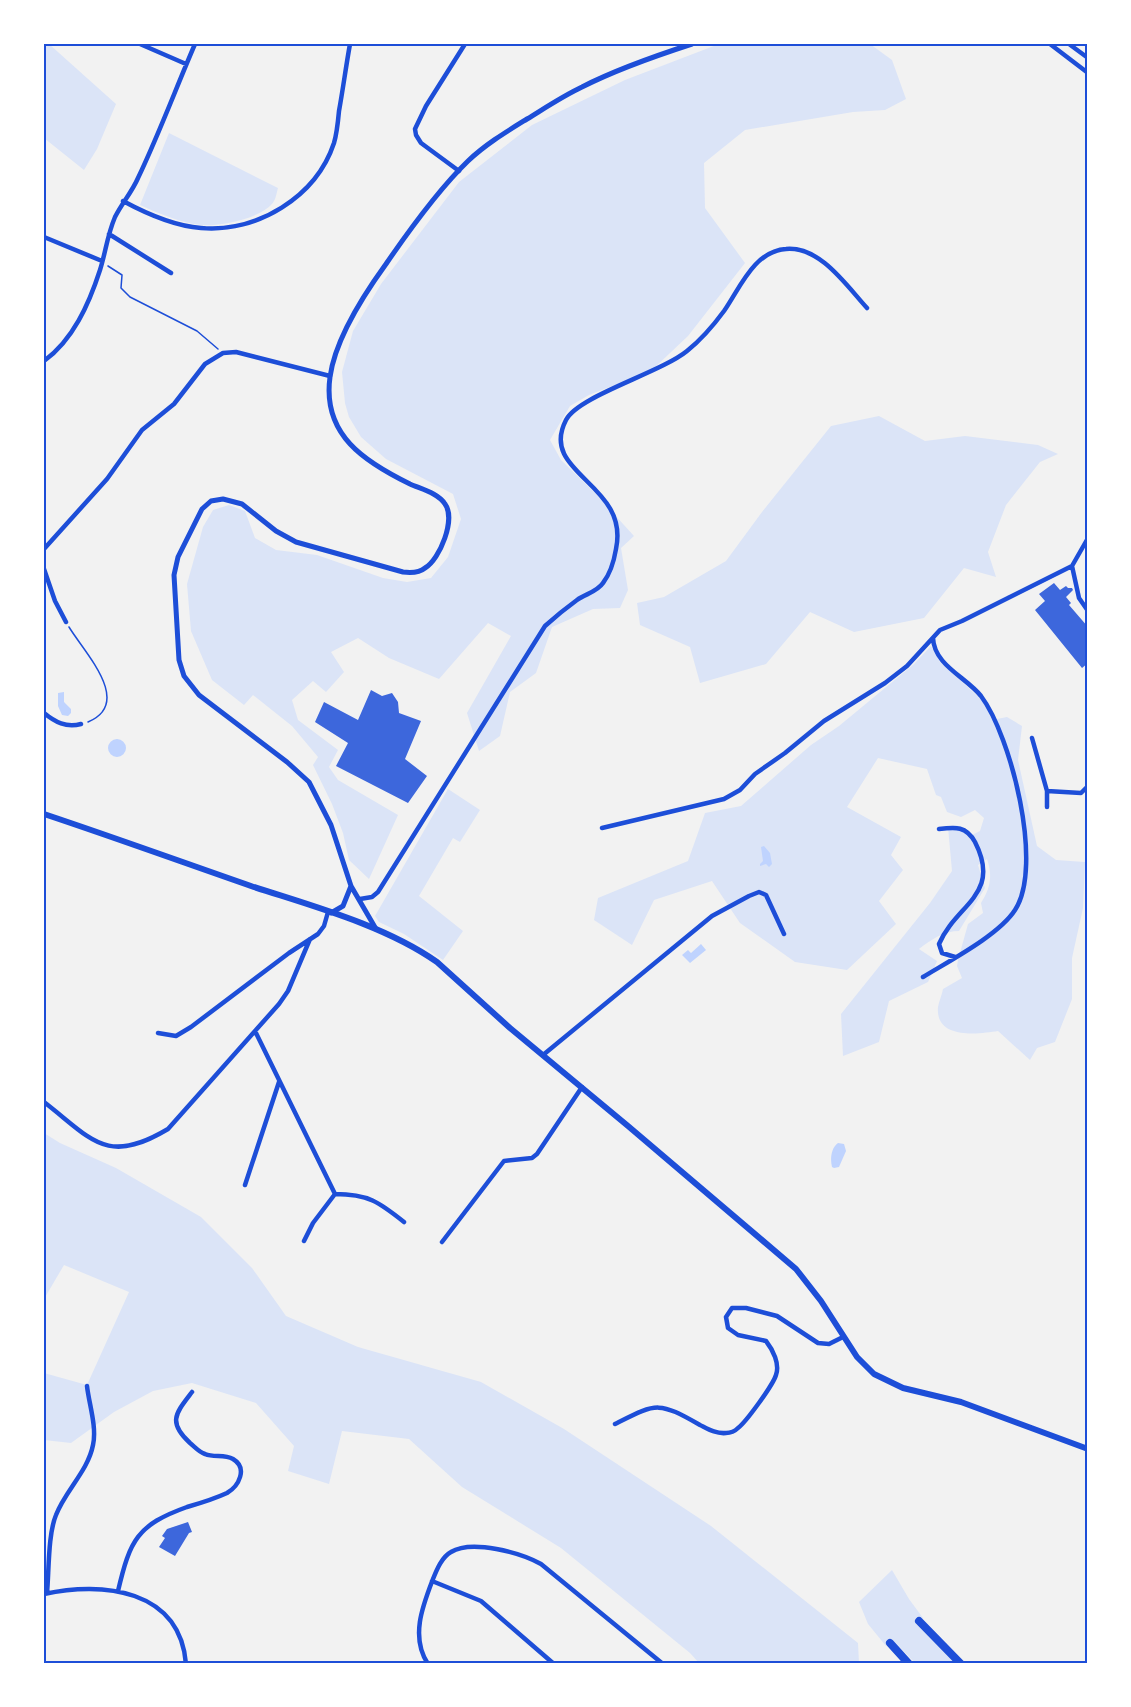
<svg xmlns="http://www.w3.org/2000/svg" width="1131" height="1707" font-family="'Varela Round',sans-serif">
	<rect width="100%" height="100%" fill="#f2f2f2"/>
	<!-- green -->
	<path fill="#dbe4f7" d="M 44,44 L 49,44 L 116,104 L 97,149 L 84,170 L 44,138 Z
		M 719,44 L 870,44 L 892,60 L 906,99 L 885,110 L 853,112 L 745,130 L 704,163 L 705,208 L 745,263 L 688,336 L 651,371 L 589,395 L 570,406 L 550,440 L 561,460 L 593,491 L 634,536 L 621,548 L 628,590 L 620,608 L 593,609 L 552,627 L 536,673 L 510,692 L 500,736 L 479,751 L 467,713 L 511,636 L 488,623 L 439,679 L 389,658 L 358,638 L 331,652 L 344,672 L 326,692 L 313,681 L 292,700 L 298,720 L 338,750 L 329,767 L 338,780 L 398,815 L 369,879 L 349,860 L 343,833 L 332,804 L 313,765 L 318,757 L 292,726 L 253,695 L 244,705 L 212,680 L 191,631 L 187,584 L 203,527 L 213,510 L 229,505 L 245,511 L 255,538 L 276,550 L 317,555 L 383,578 L 407,582 L 431,578 L 448,557 L 461,519 L 453,494 L 386,459 L 361,437 L 349,417 L 345,403 L 342,372 L 353,331 L 381,284 L 459,182 L 532,125 L 625,80 Z
		M 169,133 L 278,188 C 277,191 276,198 274,201 C 264,218 220,227 201,225 C 182,223 157,213 140,205 Z
		M 879,416 L 925,441 L 965,436 L 1038,445 L 1058,454 L 1040,462 L 1006,505 L 988,552 L 996,577 L 964,568 L 924,618 L 854,632 L 810,612 L 766,664 L 700,683 L 690,647 L 640,625 L 637,603 L 664,597 L 726,561 L 762,512 L 831,426 Z
		M 931,646 L 940,662 L 983,701 L 992,720 L 1007,717 L 1022,726 L 1018,760 L 1037,846 L 1056,860 L 1085,862 L 1083,908 L 1072,958 L 1072,999 L 1055,1042 L 1037,1048 L 1030,1060 L 998,1031 C 979,1034 935,1040 938,1007 C 939,1001 942,995 943,989 L 962,978 L 957,966 L 958,960 L 968,924 L 983,913 L 981,903 C 990,889 993,876 987,859 L 978,865 L 985,888 L 959,931 C 944,931 932,939 919,949 L 937,961 L 928,982 L 889,1001 L 879,1042 L 843,1056 L 841,1014 L 930,903 L 952,871 L 948,827 C 958,823 965,827 972,835 L 980,831 L 984,818 L 975,810 L 961,817 L 947,812 L 941,797 L 936,795 L 927,769 L 878,758 L 847,807 L 901,837 L 891,855 L 903,870 L 879,901 L 896,924 L 847,970 L 795,962 L 740,923 L 712,881 L 654,900 L 632,945 L 594,920 L 598,898 L 688,861 L 705,813 L 741,806 L 811,745 L 839,726 L 914,664 Z
		M 448,789 L 480,810 L 460,842 L 453,838 L 419,896 L 463,931 L 443,960 L 404,934 L 379,922 L 375,916 Z
		M 44,1133 L 60,1143 L 116,1168 L 201,1217 L 252,1268 L 286,1316 L 358,1347 L 481,1382 L 564,1429 L 711,1526 L 858,1643 L 859,1663 L 699,1663 L 690,1653 L 561,1548 L 462,1487 L 409,1439 L 342,1431 L 329,1484 L 288,1471 L 294,1446 L 256,1403 L 192,1383 L 153,1391 L 114,1412 L 71,1443 L 44,1440 L 44,1373 L 87,1385 L 129,1292 L 64,1265 L 44,1299 Z
		M 892,1570 L 909,1599 L 923,1618 L 916,1624 L 956,1663 L 915,1663 L 893,1640 L 886,1646 L 868,1624 L 859,1602 Z"/>
	<!-- water -->
	<path fill="#bfd3fe" d="M 64,692 L 64,702 L 71,709 L 71,713 L 68,716 L 62,715 L 58,706 L 58,693 Z
		M108 748a9 9 0 1 1 18 0a9 9 0 1 1-18 0Z
		M 764,846 L 770,853 L 772,864 L 769,867 L 766,864 L 760,866 L 760,864 L 763,861 L 761,847 Z
		M 701,944 L 706,950 L 690,963 L 682,955 L 688,950 L 691,953 Z
		M 838,1143 L 844,1144 L 846,1151 L 839,1167 L 834,1168 L 832,1167 C 830,1159 831,1148 838,1143 Z"/>
	<!-- building -->
	<path fill="#3d67dc" d="M 1054,583 L 1060,590 L 1066,586 L 1068,588 L 1072,588 L 1073,590 L 1066,597 L 1071,603 L 1069,605 L 1088,627 L 1088,663 L 1082,668 L 1035,610 L 1045,601 L 1039,594 Z
		M 371,690 L 382,696 L 392,693 L 398,702 L 399,713 L 421,721 L 405,759 L 427,776 L 408,803 L 336,766 L 348,743 L 315,722 L 324,702 L 358,720 Z
		M 188,1522 L 192,1532 L 189,1533 L 175,1556 L 159,1547 L 165,1538 L 162,1536 L 167,1529 Z"/>
	<g fill="none" stroke-linecap="round" stroke-linejoin="round">
		<!-- path -->
		<path stroke="#1d4ed8" stroke-width="1.5" d="M 108,266 L 122,275 L 121,288 L 130,297 L 197,331 L 218,349
			M 69,627 C 84,652 134,703 88,722"/>
		<!-- minor -->
		<path stroke="#1d4ed8" stroke-width="4.5" d="M 140,44 L 186,64
			M 1050,44 L 1088,73
			M 1069,44 L 1088,58
			M 459,171 L 421,143 L 416,135 L 415,129 L 426,106 L 465,44
			M 123,201 C 147,214 174,226 201,228 C 257,233 316,197 334,143 C 337,133 338,122 339,111 C 343,89 346,66 350,44
			M 109,234 L 171,273
			M 44,237 L 102,261
			M 44,361 C 73,340 89,304 100,270 C 106,251 107,236 115,217 C 122,203 132,192 138,178 C 159,134 176,88 195,44
			M 44,549 L 107,479 L 142,430 L 174,404 L 205,364 L 223,353 L 236,352 L 330,376
			M 1072,566 L 1079,598 L 1088,611
			M 44,569 L 55,601 L 66,622
			M 44,713 C 55,722 66,728 81,724
			M 1032,738 L 1047,791 L 1081,793 L 1088,786
			M 1047,791 L 1047,807
			M 602,828 L 724,799 L 740,790 L 755,774 L 785,753 L 824,721 L 885,683 L 907,666 L 940,630 L 962,621 L 1072,566 L 1088,538
			M 939,829 C 956,827 966,826 975,842 C 1002,895 956,904 939,944 L 942,953 L 955,957
			M 360,899 L 372,897 L 378,892 L 545,626 C 555,617 566,608 577,600 C 585,594 597,592 603,583 C 610,574 614,561 616,549 C 630,483 538,474 566,420 C 578,396 660,373 687,351 C 702,339 713,326 724,311 C 740,288 754,251 786,249 C 820,246 846,285 867,308
			M 923,977 C 949,961 999,935 1015,910 C 1044,866 1011,736 981,696 C 966,677 934,665 933,638
			M 255,1031 L 335,1194 L 313,1223 L 304,1241
			M 158,1033 L 176,1036 L 191,1027 L 289,953 L 318,934 L 324,926 L 328,912
			M 543,1055 L 712,916 L 749,896 L 759,892 L 766,895 L 784,934
			M 44,1102 C 92,1139 106,1166 168,1129 L 279,1004 L 288,991 L 310,939
			M 245,1185 L 279,1082
			M 335,1194 C 368,1194 379,1202 404,1222
			M 442,1242 L 504,1161 L 532,1158 L 537,1154 L 582,1087
			M 615,1424 C 657,1403 658,1401 700,1425 C 708,1429 716,1434 726,1433 C 730,1433 735,1431 738,1428 C 746,1422 773,1385 776,1375 C 780,1364 773,1350 766,1341 L 738,1335 L 728,1328 L 726,1317 L 732,1308 L 746,1308 L 777,1316 L 818,1343 L 829,1344 L 843,1337
			M 432,1581 L 481,1601 L 554,1664
			M 118,1591 C 130,1540 137,1525 187,1507 C 201,1503 214,1499 227,1493 C 239,1486 248,1468 233,1459 C 224,1454 214,1458 205,1454 C 199,1452 195,1447 190,1443 C 167,1422 176,1413 192,1392
			M 47,1593 C 49,1571 48,1534 56,1515 C 65,1491 88,1471 93,1445 C 97,1427 89,1404 87,1386
			M 44,1594 C 102,1581 180,1589 186,1664
			M 428,1664 C 410,1637 423,1605 433,1579 C 437,1569 442,1557 451,1552 C 472,1539 521,1553 541,1564 L 663,1664"/>
		<!-- tertiary -->
		<path stroke="#1d4ed8" stroke-width="5" d="M 331,913 L 343,906 L 351,886
			M 376,929 L 351,886 L 331,825 L 309,782 L 287,762 L 199,695 L 184,676 L 179,660 L 174,575 L 178,557 L 202,509 L 211,501 L 223,499 L 242,504 L 276,531 L 296,542 L 403,572 C 411,573 419,573 425,568 C 440,559 456,519 445,504 C 438,493 421,489 410,484 C 365,462 322,435 330,377 C 335,340 365,293 386,264 C 410,229 438,190 468,161 C 486,144 506,132 527,119 C 545,108 563,96 582,87 C 617,69 655,56 692,44"/>
		<!-- secondary -->
		<path stroke="#1d4ed8" stroke-width="6" d="M 44,814 C 113,837 182,862 251,886 C 312,906 384,925 437,962 L 510,1028 L 628,1126 L 796,1269 L 821,1301 L 857,1357 L 874,1374 L 903,1388 L 961,1402 L 1088,1449"/>
		<!-- trunk -->
		<path stroke="#1d4ed8" stroke-width="8" d="M 919,1621 L 961,1664
			M 890,1643 L 909,1664"/>
	</g>
	<!-- border -->
	<rect width="1131" height="1707" fill="none" stroke="#ffffff" stroke-width="90"/>
	<rect x="45" y="45" width="1041" height="1617" fill="none" stroke="#1d4ed8" stroke-width="2"/>
</svg>
